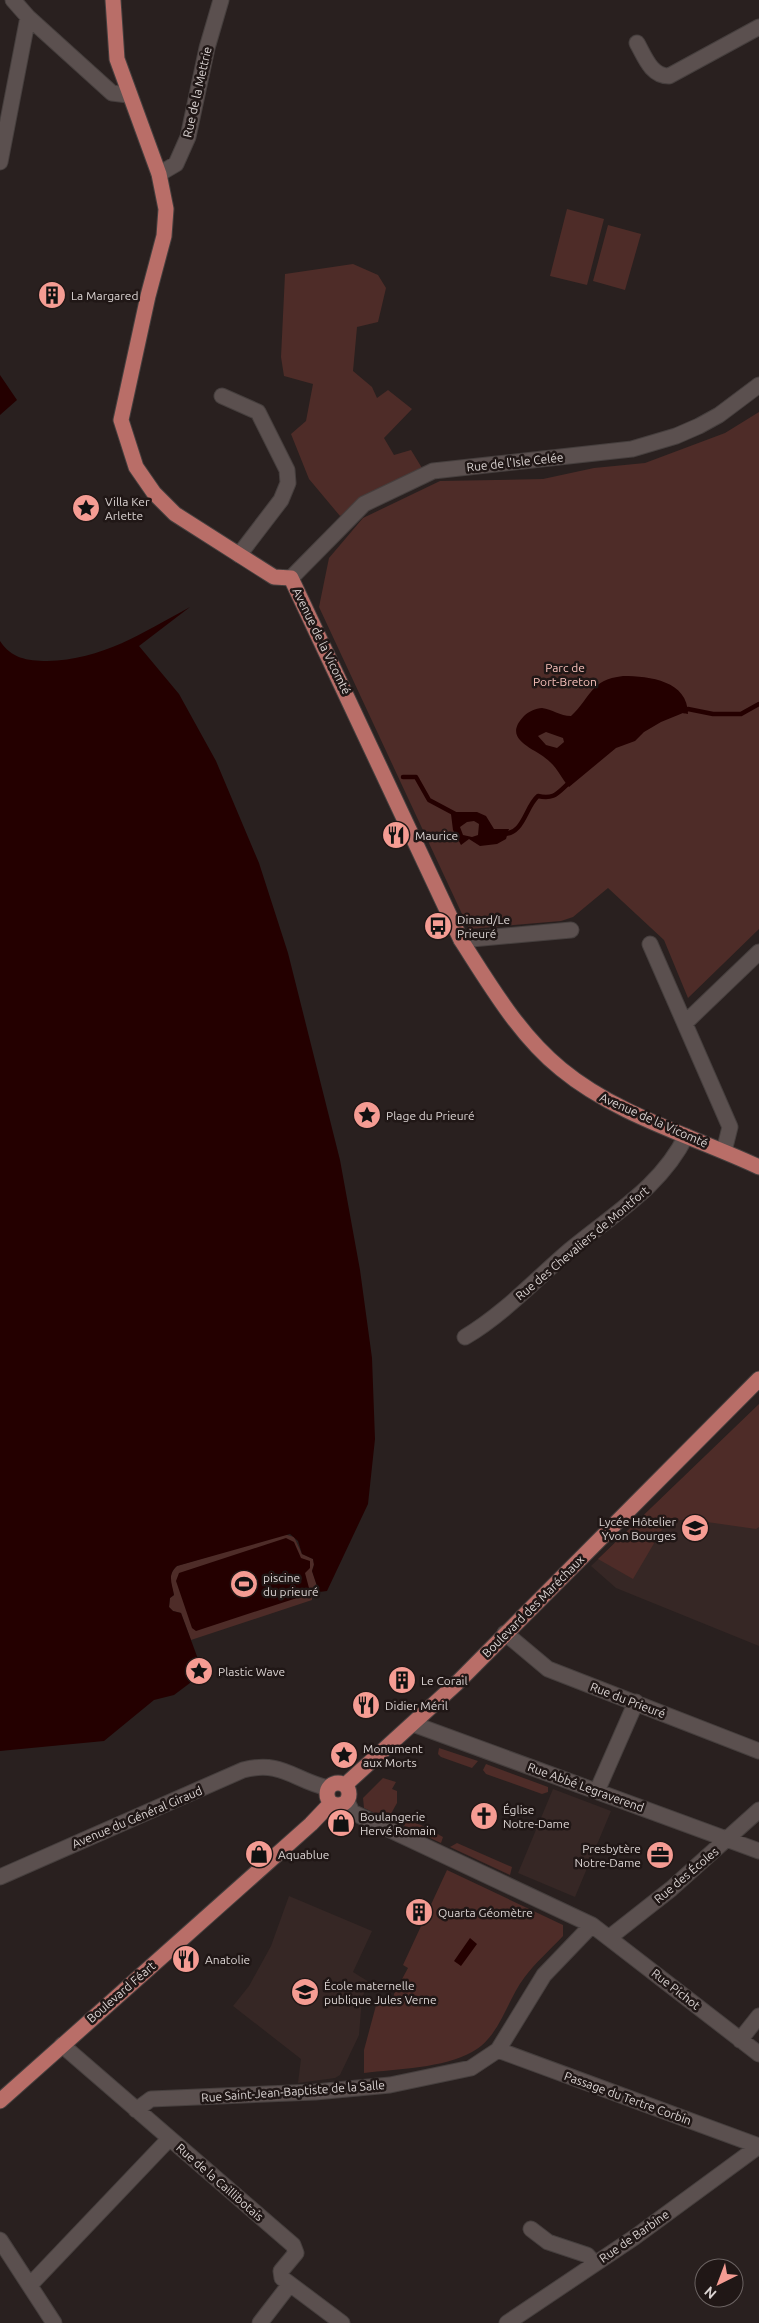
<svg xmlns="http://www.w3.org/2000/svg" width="759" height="2323" font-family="Ubuntu,sans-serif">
	<rect width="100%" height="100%" fill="#29201f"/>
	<!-- built -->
	<path fill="#362725" d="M 759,1405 L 759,1646 L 616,1588 L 591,1566 Z
		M 553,1789 L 611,1811 L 575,1897 L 518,1873 Z
		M 289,1896 L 372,1931 L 353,1972 L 369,1982 L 362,1998 L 359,2035 L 340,2075 L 335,2078 L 298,2083 L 301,2059 L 233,2006 L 249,1986 L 271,1946 Z"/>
	<!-- green -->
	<path fill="#4e2c28" d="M 567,209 L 604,219 L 587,285 L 550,276 Z
		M 608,225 L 641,234 L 625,290 L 593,281 Z
		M 353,264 L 378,275 L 386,288 L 378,322 L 357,327 L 353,371 L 372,387 L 377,398 L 388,390 L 412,409 L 384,438 L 394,455 L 411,450 L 422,468 L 378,491 L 340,516 L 309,479 L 291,434 L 306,421 L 313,384 L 284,376 L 281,357 L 285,274 Z
		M 759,412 L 759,929 L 688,998 L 664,940 L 608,888 L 573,917 L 561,921 L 469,929 L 319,607 L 329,558 L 363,518 L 440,481 L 543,479 L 594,468 L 645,463 L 725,433 Z
		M 759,1404 L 759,1527 L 756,1529 L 686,1519 L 666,1523 L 633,1579 L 598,1559 Z
		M 284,1534 L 294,1537 L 302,1554 L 313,1559 L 314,1564 L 312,1571 L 319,1592 L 312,1596 L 312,1600 L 191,1640 L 181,1613 L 173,1611 L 169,1607 L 170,1598 L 174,1595 C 171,1583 167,1575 177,1566 Z
		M 439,1748 L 478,1761 L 472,1768 L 441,1757 L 438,1754 Z
		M 486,1764 L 548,1787 L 548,1792 L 542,1794 L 486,1774 L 483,1770 Z
		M 383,1778 L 396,1782 L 392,1789 L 397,1791 L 397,1803 L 388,1819 L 364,1808 L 363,1798 Z
		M 407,1820 L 421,1825 L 443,1837 L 441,1843 L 404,1826 Z
		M 457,1843 L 512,1867 L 510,1875 L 450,1847 Z
		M 447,1870 L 563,1925 L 563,1936 C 550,1950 535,1963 524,1978 C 506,2002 500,2037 472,2052 C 444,2068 397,2069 364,2073 L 364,2050 L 378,1998 L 392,2004 L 394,1994 L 408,1968 L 403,1965 Z"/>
	<!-- water -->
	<path fill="#240000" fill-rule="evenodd" d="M 0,375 L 17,400 L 0,415 Z
		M 190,607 L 139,646 L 179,694 L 216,761 L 259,863 L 288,953 L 340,1160 L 360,1270 L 372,1358 L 375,1439 L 368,1504 L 327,1591 L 319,1592 L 312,1571 L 314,1565 L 313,1559 L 302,1554 L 298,1541 L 290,1534 L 177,1566 C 167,1575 172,1583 174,1595 L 170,1598 L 169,1607 L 173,1611 L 181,1613 L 198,1659 L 196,1673 L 190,1683 L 174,1695 L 154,1700 L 104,1741 L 0,1751 L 0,641 C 11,658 27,661 47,661 C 102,660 142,633 190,607 Z
		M 623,676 C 650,676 688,681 688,714 L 683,713 L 661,722 L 644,732 L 635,741 L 616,748 L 569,787 C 562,779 558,769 550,762 C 537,748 500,741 524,716 C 528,712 536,708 542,708 C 552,709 560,716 571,716 C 592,697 589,680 623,676 ZM 546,732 L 563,738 L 564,742 L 557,748 L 546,745 L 538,736 Z
		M 456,812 L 477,812 L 486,816 L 494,829 L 509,829 L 506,839 L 497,844 L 480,846 L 469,839 L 461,845 L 453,830 L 451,814 ZM 467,822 L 474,821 L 479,824 L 478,835 L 472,837 L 463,835 L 460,827 Z
		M 286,1538 L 294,1542 L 301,1558 L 310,1561 L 310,1568 L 305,1573 L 309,1588 L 306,1589 L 303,1596 L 196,1631 L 192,1628 L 176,1581 L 179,1573 Z
		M 470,1938 L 477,1944 L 461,1966 L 454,1961 Z"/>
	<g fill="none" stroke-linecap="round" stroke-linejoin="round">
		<!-- stream -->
		<path stroke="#240000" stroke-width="4.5" d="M 684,711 L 688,709 L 713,714 L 741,714 L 759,704
			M 403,777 L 416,777 L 429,800 L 459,816
			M 502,834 C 524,835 525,807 538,796 C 555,800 558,792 570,782"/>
		<!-- minor casing -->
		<g stroke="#463f3e" stroke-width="17">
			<path id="minor" d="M 13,0 L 28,17 L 112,93 L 128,95
				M 637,43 C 645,57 651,76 669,76 L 759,27
				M 0,162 L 28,17
				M 159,174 L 176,164 L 188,137 L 207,48 L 221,0
				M 222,396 L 258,412 L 287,470 L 288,483 L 281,500 L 239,555
				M 291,578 L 364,504 L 433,471 L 632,449 L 676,436 L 699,426 L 719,415 L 759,385
				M 461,940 L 571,930
				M 650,944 L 730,1127 L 724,1151
				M 685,1023 L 759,952
				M 465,1337 C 504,1314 536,1279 570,1250 C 613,1214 661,1187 686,1136
				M 505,1633 L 548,1669 L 759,1751
				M 413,1724 L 759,1851
				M 597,1791 L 636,1702
				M 347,1801 L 352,1812 L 592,1925 L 759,2054
				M 0,1877 L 243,1770 C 282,1760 293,1780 328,1788
				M 610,1937 L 671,1889 L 759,1810
				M 740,2040 L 759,2016
				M 62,2045 L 293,2245 L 296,2253 L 281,2271 L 282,2278 L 342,2323
				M 498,2050 L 759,2146
				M 136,2110 L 151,2099 L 315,2092 L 390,2085 L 471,2068 L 498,2050 L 544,1975 L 592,1925
				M 531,2229 L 548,2242 L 587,2255 L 595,2264
				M 0,2240 L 54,2323
				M 30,2285 L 169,2139
				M 260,2323 L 290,2284
				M 507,2323 L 635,2237 L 759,2146"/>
		</g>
		<!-- major casing -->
		<g stroke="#463f3e" stroke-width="17">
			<path id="major" d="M 113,0 L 117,59 L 159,174 L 166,209 L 164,236 L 148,296 L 121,420 L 136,467 L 154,493 L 175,514 L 274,577 L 291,578 L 461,940 C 490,985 519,1035 561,1069 C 618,1116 693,1136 759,1167
				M327 1794a11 11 0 1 1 22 0a11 11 0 1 1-22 0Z
				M 345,1785 L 456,1684 L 759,1379
				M 0,2101 L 311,1824 L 331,1803"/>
		</g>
		<!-- minor -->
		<use href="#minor" stroke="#5b504f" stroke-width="15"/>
		<!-- major -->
		<use href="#major" stroke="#b96e68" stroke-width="15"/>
	</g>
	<!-- icons -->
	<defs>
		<g id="building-disc" transform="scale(1.4375)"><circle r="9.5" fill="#f59c93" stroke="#201716"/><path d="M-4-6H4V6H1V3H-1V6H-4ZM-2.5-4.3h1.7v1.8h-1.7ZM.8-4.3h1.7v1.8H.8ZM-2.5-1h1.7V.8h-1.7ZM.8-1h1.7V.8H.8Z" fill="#111"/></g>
		<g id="sight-disc" transform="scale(1.4375)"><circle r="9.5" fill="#f59c93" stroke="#201716"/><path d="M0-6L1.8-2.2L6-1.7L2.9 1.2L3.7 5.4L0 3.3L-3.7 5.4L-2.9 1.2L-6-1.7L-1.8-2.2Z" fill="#111"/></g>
		<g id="restaurant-disc" transform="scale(1.4375)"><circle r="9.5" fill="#f59c93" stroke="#201716"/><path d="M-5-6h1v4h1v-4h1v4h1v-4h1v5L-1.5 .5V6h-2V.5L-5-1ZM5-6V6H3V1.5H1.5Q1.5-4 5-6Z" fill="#111"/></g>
		<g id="bus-disc" transform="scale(1.4375)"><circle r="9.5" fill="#f59c93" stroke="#201716"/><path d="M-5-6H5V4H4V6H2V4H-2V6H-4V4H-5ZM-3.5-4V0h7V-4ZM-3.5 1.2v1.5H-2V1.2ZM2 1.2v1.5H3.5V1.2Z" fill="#111"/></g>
		<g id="school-disc" transform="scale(1.4375)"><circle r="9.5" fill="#f59c93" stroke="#201716"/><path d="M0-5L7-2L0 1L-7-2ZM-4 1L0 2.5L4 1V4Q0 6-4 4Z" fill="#111"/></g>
		<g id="stadium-disc" transform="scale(1.4375)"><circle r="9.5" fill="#f59c93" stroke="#201716"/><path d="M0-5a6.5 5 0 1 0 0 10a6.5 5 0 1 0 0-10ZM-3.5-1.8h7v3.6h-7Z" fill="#111"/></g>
		<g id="church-disc" transform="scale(1.4375)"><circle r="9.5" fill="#f59c93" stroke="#201716"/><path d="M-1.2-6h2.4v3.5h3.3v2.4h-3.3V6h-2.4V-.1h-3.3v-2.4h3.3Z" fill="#111"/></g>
		<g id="shop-disc" transform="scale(1.4375)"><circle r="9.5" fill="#f59c93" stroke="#201716"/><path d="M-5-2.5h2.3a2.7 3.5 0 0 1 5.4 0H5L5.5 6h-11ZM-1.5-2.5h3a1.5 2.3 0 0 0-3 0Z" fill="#111"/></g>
		<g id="office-disc" transform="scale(1.4375)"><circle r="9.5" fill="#f59c93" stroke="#201716"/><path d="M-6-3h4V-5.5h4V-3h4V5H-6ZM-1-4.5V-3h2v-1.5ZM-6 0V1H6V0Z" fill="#111"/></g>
	</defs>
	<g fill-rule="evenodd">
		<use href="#building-disc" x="52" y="295"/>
		<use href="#sight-disc" x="86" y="508"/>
		<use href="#restaurant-disc" x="396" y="835"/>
		<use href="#bus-disc" x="438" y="926"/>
		<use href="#sight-disc" x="367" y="1115"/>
		<use href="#school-disc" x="695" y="1528"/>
		<use href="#stadium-disc" x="244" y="1584"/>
		<use href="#sight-disc" x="199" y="1671"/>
		<use href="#building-disc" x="402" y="1680"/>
		<use href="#restaurant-disc" x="366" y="1705"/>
		<use href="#sight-disc" x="344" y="1755"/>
		<use href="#church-disc" x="484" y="1816"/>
		<use href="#shop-disc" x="341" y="1823"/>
		<use href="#shop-disc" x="259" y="1854"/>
		<use href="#office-disc" x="660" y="1855"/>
		<use href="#building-disc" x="419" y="1912"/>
		<use href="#restaurant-disc" x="186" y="1959"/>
		<use href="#school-disc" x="305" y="1992"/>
	</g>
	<g text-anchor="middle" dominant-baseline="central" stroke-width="5" stroke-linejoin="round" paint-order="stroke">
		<!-- street labels -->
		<g font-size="12" fill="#dbd4d3" stroke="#201716">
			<text transform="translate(197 92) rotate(-77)">Rue de la Mettrie</text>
			<text transform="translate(515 462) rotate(-6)">Rue de l'Isle Celée</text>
			<text transform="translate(322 641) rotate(64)">Avenue de la Vicomté</text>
			<text transform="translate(654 1120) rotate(24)">Avenue de la Vicomté</text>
			<text transform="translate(582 1243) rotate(-40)">Rue des Chevaliers de Montfort</text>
			<text transform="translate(533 1606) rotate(-45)">Boulevard des Maréchaux</text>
			<text transform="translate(628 1700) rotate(21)">Rue du Prieuré</text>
			<text transform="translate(586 1787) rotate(20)">Rue Abbé Legraverend</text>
			<text transform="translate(137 1817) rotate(-23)">Avenue du Général Giraud</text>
			<text transform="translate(686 1875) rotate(-40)">Rue des Écoles</text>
			<text transform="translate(676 1989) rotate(38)">Rue Pichot</text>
			<text transform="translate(121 1992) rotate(-41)">Boulevard Féart</text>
			<text transform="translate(293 2091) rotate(-4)">Rue Saint-Jean-Baptiste de la Salle</text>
			<text transform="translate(628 2098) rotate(20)">Passage du Tertre Corbin</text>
			<text transform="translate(220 2182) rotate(41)">Rue de la Caillibotais</text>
			<text transform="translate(634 2236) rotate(-35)">Rue de Barbine</text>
		</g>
		<!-- poi labels -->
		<g font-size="12" fill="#dbd4d3" stroke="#201716" text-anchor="start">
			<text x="71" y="295">La Margared</text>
			<text x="105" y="501">Villa Ker<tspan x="105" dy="14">Arlette</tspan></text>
			<text x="415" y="835">Maurice</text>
			<text x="457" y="919">Dinard/Le<tspan x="457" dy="14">Prieuré</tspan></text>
			<text x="386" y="1115">Plage du Prieuré</text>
			<text x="676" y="1521" text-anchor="end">Lycée Hôtelier<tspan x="676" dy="14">Yvon Bourges</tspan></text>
			<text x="263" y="1577">piscine<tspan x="263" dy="14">du prieuré</tspan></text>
			<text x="218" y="1671">Plastic Wave</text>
			<text x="421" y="1680">Le Corail</text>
			<text x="385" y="1705">Didier Méril</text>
			<text x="363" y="1748">Monument<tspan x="363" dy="14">aux Morts</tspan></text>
			<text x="503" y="1809">Église<tspan x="503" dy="14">Notre-Dame</tspan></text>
			<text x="360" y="1816">Boulangerie<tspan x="360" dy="14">Hervé Romain</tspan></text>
			<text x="641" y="1848" text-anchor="end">Presbytère<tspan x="641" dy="14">Notre-Dame</tspan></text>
			<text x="278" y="1854">Aquablue</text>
			<text x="438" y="1912">Quarta Géomètre</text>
			<text x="205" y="1959">Anatolie</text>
			<text x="324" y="1985">École maternelle<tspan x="324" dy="14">publique Jules Verne</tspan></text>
		</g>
		<!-- park labels -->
		<g font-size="12" fill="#f8c1bb" stroke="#201716">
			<text x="565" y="667">Parc de<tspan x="565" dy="14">Port-Breton</tspan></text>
		</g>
	</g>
	<!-- north arrow -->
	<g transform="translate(719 2283) rotate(222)"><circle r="24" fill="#201716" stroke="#6b6362"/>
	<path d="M0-4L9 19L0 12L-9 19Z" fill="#f59c93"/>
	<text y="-8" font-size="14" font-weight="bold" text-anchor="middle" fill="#dbd4d3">N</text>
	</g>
</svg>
